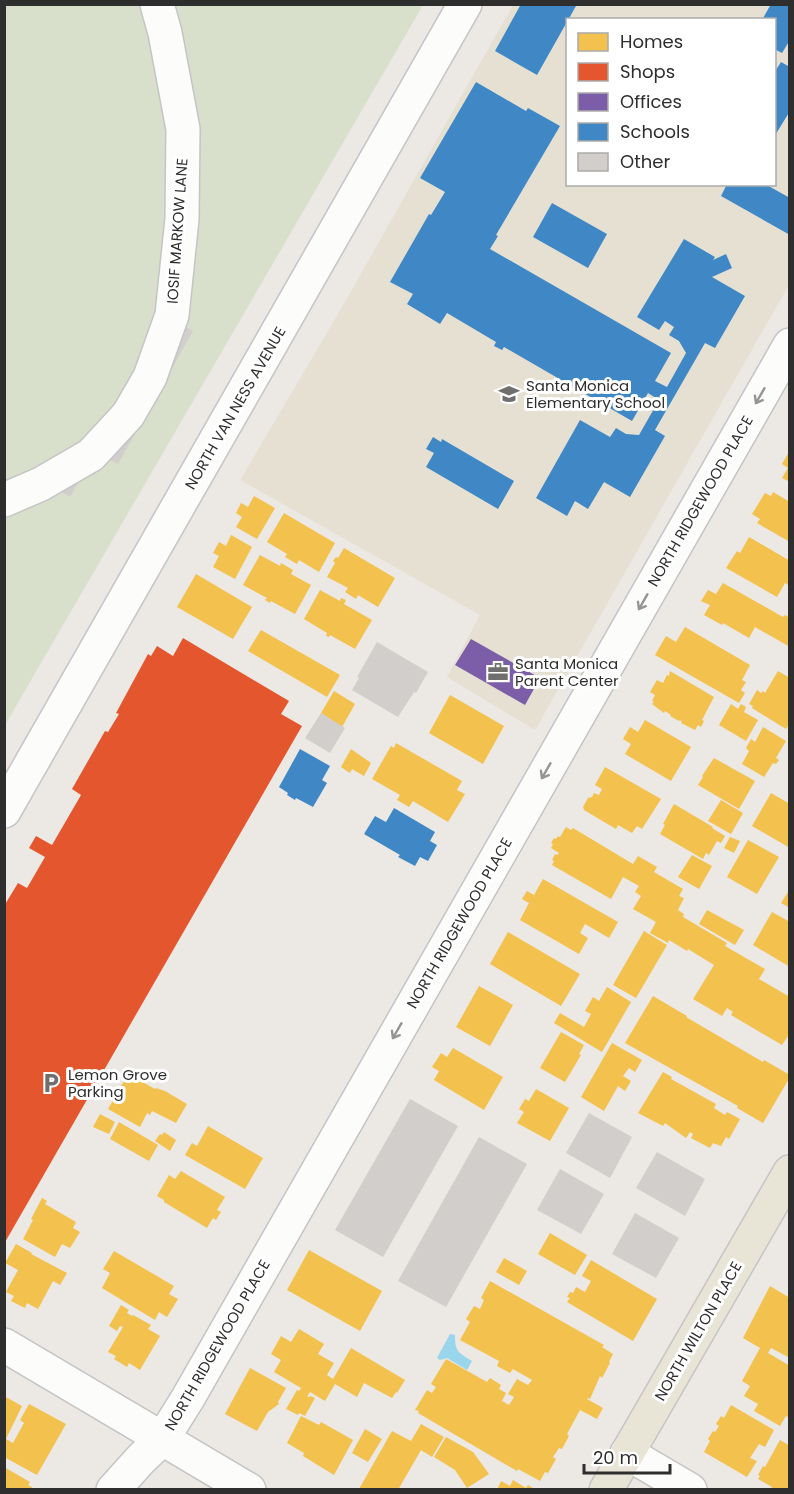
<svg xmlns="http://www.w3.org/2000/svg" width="794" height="1494" font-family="Poppins,sans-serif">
	<rect width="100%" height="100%" fill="#ece8e4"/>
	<!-- education -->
	<path fill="#e6e0d3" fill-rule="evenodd" d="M 513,5 L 789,5 L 789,285 L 535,730 L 447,677 L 480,615 L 240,480 L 341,309 ZM 568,20 L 774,20 L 774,184 L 568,184 Z"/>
	<!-- cemetery -->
	<path fill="#d8e0cc" d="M 5,5 L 423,5 L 5,725 Z"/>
	<!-- water -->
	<path fill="#99d6ec" d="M 450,1334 L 455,1335 C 455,1352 458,1352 472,1361 L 467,1370 L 447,1358 L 440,1360 L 437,1358 Z"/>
	<!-- homes -->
	<path fill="#f2c14e" d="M 790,450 L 790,482 L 782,478 L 788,468 L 782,464 Z
		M 773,492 L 790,502 L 790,542 L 757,523 L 760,519 L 752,514 L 765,493 L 771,496 Z
		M 254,496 L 275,508 L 257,539 L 236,527 L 242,517 L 236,513 L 241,503 L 248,507 Z
		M 284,513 L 335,543 L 319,572 L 299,560 L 297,564 L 285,557 L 287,554 L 267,542 Z
		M 231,535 L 252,547 L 235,579 L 213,567 L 219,556 L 213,553 L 219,542 L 226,546 Z
		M 749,537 L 790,561 L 790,586 L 785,583 L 777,597 L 726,568 L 737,551 L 740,553 Z
		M 344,548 L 395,578 L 378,607 L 358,595 L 356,599 L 345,592 L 348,588 L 327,577 L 335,563 L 333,561 L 336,557 L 338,558 Z
		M 260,555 L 280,566 L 281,563 L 293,570 L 291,574 L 311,585 L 295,614 L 271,601 L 270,603 L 265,600 L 267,598 L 243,585 Z
		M 196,574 L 252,607 L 233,639 L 177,607 Z
		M 723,583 L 783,617 L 785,615 L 790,618 L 790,647 L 755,627 L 749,638 L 723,623 L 722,625 L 704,615 L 710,605 L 701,601 L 708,590 L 716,594 Z
		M 320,590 L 340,601 L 341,598 L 346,600 L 344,604 L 372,620 L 355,649 L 330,635 L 329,637 L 326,636 L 327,633 L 304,619 Z
		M 685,627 L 750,665 L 742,680 L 746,682 L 741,690 L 745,693 L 739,703 L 655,655 L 666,636 L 676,642 Z
		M 261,630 L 340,675 L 327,697 L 248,651 Z
		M 670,671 L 714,697 L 702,720 L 704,721 L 701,727 L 698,725 L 695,730 L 681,723 L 682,722 L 680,720 L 679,721 L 670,716 L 671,715 L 665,711 L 664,713 L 652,704 L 654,702 L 652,701 L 655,695 L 650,692 L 657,680 L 663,683 L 667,675 L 669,676 Z
		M 778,671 L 790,678 L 790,723 L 786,729 L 752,708 L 753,706 L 749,704 L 757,690 L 761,693 L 763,691 L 765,693 Z
		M 334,691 L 355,704 L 342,727 L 321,713 Z
		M 450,695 L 504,726 L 483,764 L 429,733 Z
		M 731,704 L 738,709 L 741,704 L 746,707 L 744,712 L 758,720 L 746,741 L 719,725 Z
		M 645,720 L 691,747 L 671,781 L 625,754 L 631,744 L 623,739 L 630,727 L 638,732 Z
		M 763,727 L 786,741 L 776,758 L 779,760 L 776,764 L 773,763 L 764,777 L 742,764 L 749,751 L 746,748 L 751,739 L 755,742 Z
		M 396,743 L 462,781 L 457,790 L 465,794 L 448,822 L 413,801 L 409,807 L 397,800 L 400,795 L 372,779 L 391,746 L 394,748 Z
		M 351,749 L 371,763 L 364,776 L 352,769 L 350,773 L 341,767 Z
		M 714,758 L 755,781 L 739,809 L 698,785 L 703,777 L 702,776 Z
		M 605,767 L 661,799 L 642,829 L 637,826 L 632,833 L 618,825 L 616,829 L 584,810 L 583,807 L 588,798 L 592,797 L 594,793 L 599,795 L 602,789 L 595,785 Z
		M 771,793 L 790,804 L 790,848 L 752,826 Z
		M 721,800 L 743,813 L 731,834 L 708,821 Z
		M 674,804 L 713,827 L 712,828 L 725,836 L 721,843 L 717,841 L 709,855 L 706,853 L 703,859 L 660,834 L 665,825 L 663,824 Z
		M 566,827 L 571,830 L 573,828 L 633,864 L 638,856 L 657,867 L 654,872 L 683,889 L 679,896 L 684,898 L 678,910 L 684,914 L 683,917 L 727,943 L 725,946 L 765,969 L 759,979 L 790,997 L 790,1033 L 782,1045 L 731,1015 L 733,1012 L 727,1008 L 722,1016 L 693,999 L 714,965 L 688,949 L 687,951 L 669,940 L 668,943 L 650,933 L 656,922 L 633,909 L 641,896 L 635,892 L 639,886 L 623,877 L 611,899 L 552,865 L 554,861 L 552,860 L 555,854 L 557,855 L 559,853 L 551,848 L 553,844 L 551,843 L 554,838 L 556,839 L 558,836 L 560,837 Z
		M 730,837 L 740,841 L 734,853 L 724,848 Z
		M 748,840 L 779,857 L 757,894 L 727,877 Z
		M 692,855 L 712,866 L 699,889 L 678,877 Z
		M 543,879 L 618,922 L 609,938 L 585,924 L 580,933 L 588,938 L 579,954 L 520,920 L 529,903 L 522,899 L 527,891 L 534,895 Z
		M 790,889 L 790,908 L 781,903 Z
		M 707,910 L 744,930 L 735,945 L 699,924 Z
		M 772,912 L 790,922 L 790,967 L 753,945 Z
		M 644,931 L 667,945 L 636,998 L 613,985 Z
		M 508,932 L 580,974 L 561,1006 L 490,964 Z
		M 479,986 L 513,1005 L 490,1046 L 456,1027 Z
		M 607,987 L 631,1002 L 602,1052 L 554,1023 L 560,1013 L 584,1027 L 591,1014 L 585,1011 L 593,997 L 599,1001 Z
		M 653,996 L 687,1016 L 686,1017 L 763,1062 L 764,1060 L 790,1075 L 790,1077 L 763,1123 L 737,1108 L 738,1106 L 625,1043 Z
		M 561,1032 L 584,1045 L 579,1054 L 581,1055 L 565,1082 L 540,1068 Z
		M 612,1043 L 642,1060 L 635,1072 L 629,1068 L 623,1076 L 631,1081 L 625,1091 L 618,1086 L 604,1111 L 581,1097 Z
		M 453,1048 L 503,1077 L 484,1110 L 434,1080 L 439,1071 L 432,1067 L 441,1053 L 447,1057 Z
		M 663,1072 L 672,1077 L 671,1079 L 716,1104 L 714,1108 L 725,1115 L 727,1112 L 740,1119 L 729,1139 L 726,1137 L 721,1146 L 713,1143 L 710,1148 L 691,1138 L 693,1134 L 690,1132 L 686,1138 L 665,1123 L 663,1126 L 638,1113 Z
		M 128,1074 L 155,1089 L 156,1088 L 165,1091 L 187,1104 L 176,1123 L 152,1111 L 150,1115 L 147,1113 L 140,1127 L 108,1109 Z
		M 536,1089 L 569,1108 L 550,1141 L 517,1123 L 524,1112 L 519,1109 L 525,1099 L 529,1101 Z
		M 100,1114 L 115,1122 L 109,1134 L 93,1127 Z
		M 119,1122 L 158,1145 L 149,1161 L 110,1139 Z
		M 208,1126 L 263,1158 L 245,1189 L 185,1155 L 192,1143 L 197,1146 Z
		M 164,1132 L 176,1140 L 170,1151 L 155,1141 L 160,1134 L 162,1135 Z
		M 181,1171 L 225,1197 L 217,1210 L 221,1212 L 216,1220 L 213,1218 L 207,1228 L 164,1202 L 164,1200 L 157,1196 L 169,1175 L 175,1179 Z
		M 42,1198 L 47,1201 L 45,1204 L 76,1222 L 73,1228 L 80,1232 L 70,1248 L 62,1244 L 55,1257 L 23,1239 L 33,1220 L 31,1219 Z
		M 550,1233 L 587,1255 L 575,1275 L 538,1254 Z
		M 16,1244 L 32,1253 L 31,1254 L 67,1273 L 60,1285 L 53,1281 L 38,1309 L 27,1303 L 25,1308 L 11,1301 L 14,1296 L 6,1292 L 18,1270 L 5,1263 Z
		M 309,1250 L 382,1291 L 360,1331 L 287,1290 Z
		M 114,1251 L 174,1286 L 169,1294 L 178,1299 L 167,1317 L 159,1312 L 155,1320 L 102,1288 L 110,1273 L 103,1269 Z
		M 504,1258 L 527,1271 L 519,1285 L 496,1272 Z
		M 591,1260 L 657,1299 L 633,1341 L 567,1302 L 570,1298 L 567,1297 L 570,1292 L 573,1293 L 576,1287 L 585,1292 L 591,1281 L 582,1276 Z
		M 490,1281 L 604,1345 L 602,1347 L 613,1354 L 609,1362 L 610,1363 L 602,1378 L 600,1376 L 590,1399 L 587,1398 L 587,1399 L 603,1408 L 597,1419 L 580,1410 L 567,1434 L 569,1436 L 562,1449 L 559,1448 L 553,1457 L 556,1459 L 548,1473 L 545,1472 L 540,1481 L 518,1469 L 517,1471 L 418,1413 L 419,1411 L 415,1410 L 427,1390 L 432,1393 L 436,1387 L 431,1384 L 446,1359 L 487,1382 L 490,1378 L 501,1385 L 499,1389 L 506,1393 L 502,1401 L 509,1405 L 514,1397 L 508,1394 L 517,1379 L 528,1385 L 532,1380 L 513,1369 L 510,1373 L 497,1366 L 499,1361 L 460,1340 L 470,1322 L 466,1319 L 474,1306 L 480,1309 L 484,1300 L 481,1298 Z
		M 770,1286 L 790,1298 L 790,1358 L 771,1348 L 768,1353 L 790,1366 L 790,1418 L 786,1416 L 780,1426 L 754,1411 L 758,1404 L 744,1396 L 750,1386 L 742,1381 L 760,1348 L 743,1338 Z
		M 121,1305 L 129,1310 L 127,1313 L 132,1316 L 133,1315 L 151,1325 L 148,1329 L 160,1336 L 140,1370 L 129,1363 L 127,1367 L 114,1359 L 116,1356 L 108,1352 L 123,1327 L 120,1326 L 117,1331 L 109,1326 Z
		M 299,1329 L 324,1344 L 318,1354 L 334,1363 L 327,1375 L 333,1379 L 351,1348 L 405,1380 L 397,1393 L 396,1392 L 392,1398 L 364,1383 L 357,1397 L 335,1384 L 325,1401 L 310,1392 L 307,1397 L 309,1397 L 310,1396 L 315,1398 L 305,1416 L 299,1413 L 298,1415 L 286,1409 L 297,1390 L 299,1391 L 301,1388 L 274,1372 L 281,1360 L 271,1354 L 281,1336 L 291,1342 Z
		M 250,1368 L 286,1388 L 278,1402 L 279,1404 L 268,1412 L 257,1431 L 225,1414 Z
		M 4,1396 L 22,1406 L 6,1439 L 13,1443 L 24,1423 L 20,1420 L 29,1404 L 66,1424 L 37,1475 L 4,1457 Z
		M 731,1405 L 774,1430 L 765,1447 L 759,1444 L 750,1458 L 757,1461 L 747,1477 L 704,1452 L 710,1441 L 708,1439 L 713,1431 L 715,1432 L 719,1426 L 716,1424 L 721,1416 L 724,1418 Z
		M 301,1416 L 319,1425 L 321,1422 L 353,1440 L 334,1475 L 303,1456 L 304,1453 L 287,1443 Z
		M 421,1424 L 444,1437 L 432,1457 L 421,1450 L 398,1490 L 359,1489 L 392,1431 L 411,1441 Z
		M 365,1429 L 382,1439 L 368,1462 L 352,1453 Z
		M 446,1437 L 473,1452 L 489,1474 L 467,1488 L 455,1470 L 434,1457 Z
		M 780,1440 L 790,1446 L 790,1490 L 770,1490 L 772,1487 L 758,1479 L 760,1476 L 758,1475 L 763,1466 L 765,1467 Z
		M 4,1467 L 30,1482 L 28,1485 L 32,1487 L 31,1490 L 4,1490 Z
		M 513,1480 L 526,1488 L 528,1485 L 536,1490 L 497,1490 L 501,1481 L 510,1486 Z"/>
	<!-- shops -->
	<path fill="#e4572e" d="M 183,638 L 289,701 L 281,714 L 302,726 L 4,1244 L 4,906 L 18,883 L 27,888 L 45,857 L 29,848 L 36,836 L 52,845 L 81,795 L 72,789 L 105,731 L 108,732 L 119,714 L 116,713 L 148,654 L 151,656 L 157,646 L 173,656 Z"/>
	<!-- offices -->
	<path fill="#7b5ea7" d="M 471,639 L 540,678 L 525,705 L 455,665 Z"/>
	<!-- schools -->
	<path fill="#3f88c5" d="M 521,4 L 573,4 L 576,6 L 537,75 L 495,51 Z
		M 771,4 L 790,4 L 790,40 L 782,53 L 774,49 L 774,20 L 762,20 Z
		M 781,62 L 790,67 L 790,111 L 774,137 L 774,73 Z
		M 476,82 L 526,111 L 528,108 L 560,126 L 496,235 L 498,236 L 490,249 L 671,353 L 655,381 L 667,387 L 686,353 L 679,341 L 669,335 L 674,327 L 665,321 L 659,330 L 637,317 L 684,239 L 715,257 L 713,260 L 726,254 L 732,268 L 712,277 L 745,296 L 715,348 L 705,343 L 655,430 L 665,436 L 630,497 L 604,482 L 588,509 L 575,501 L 567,516 L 536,498 L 580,420 L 610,437 L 616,428 L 626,434 L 639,435 L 659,400 L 648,393 L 632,421 L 504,347 L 502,350 L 494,346 L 496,342 L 447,313 L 440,324 L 407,304 L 413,294 L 390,282 L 429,214 L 431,215 L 445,192 L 420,178 Z
		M 727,184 L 765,184 L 790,198 L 790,235 L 721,196 Z
		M 552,203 L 607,234 L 588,268 L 533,237 Z
		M 433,437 L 441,442 L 442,439 L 514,481 L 498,509 L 426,467 L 434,453 L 426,449 Z
		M 300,749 L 330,766 L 322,780 L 327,783 L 313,807 L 296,798 L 295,800 L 287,795 L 288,793 L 279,787 Z
		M 394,808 L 435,832 L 430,841 L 437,845 L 428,861 L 420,857 L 415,866 L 398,857 L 400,855 L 364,834 L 375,816 L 386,822 Z"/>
	<!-- building -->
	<path fill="#d1cecb" d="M 182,325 L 193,331 L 118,464 L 104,457 L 94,475 L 84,472 L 70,497 L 58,490 L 117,438 L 126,443 L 127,438 Z
		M 377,642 L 428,672 L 416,693 L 414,692 L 398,717 L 352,690 L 359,678 L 357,677 Z
		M 321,713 L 345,728 L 330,753 L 305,738 Z
		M 410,1099 L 458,1126 L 383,1257 L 335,1230 Z
		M 589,1113 L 632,1137 L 610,1178 L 566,1153 Z
		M 479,1137 L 527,1164 L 446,1307 L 398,1281 Z
		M 657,1152 L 705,1179 L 685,1216 L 636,1188 Z
		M 560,1169 L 604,1194 L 581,1234 L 537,1210 Z
		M 635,1213 L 679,1238 L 656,1278 L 612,1254 Z"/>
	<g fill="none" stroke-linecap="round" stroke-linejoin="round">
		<!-- minor casing -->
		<g stroke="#c5c4c5" stroke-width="36">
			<path id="minor" d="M 4,500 L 41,484 L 91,455 L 128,415 L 150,377 L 172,315 L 182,219 L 183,129 L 165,33 L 157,4
				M 4,811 L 465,4
				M 4,1345 L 249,1490
				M 627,1453 L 690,1490
				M 113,1490 L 141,1459 L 163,1438 L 188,1398 L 790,345"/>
		</g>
		<!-- major casing -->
		<g stroke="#c6c5c4" stroke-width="36">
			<path id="major" d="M 606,1490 L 790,1172"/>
		</g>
		<!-- minor -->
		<use href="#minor" stroke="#fcfcfb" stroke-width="33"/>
		<!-- major -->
		<use href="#major" stroke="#e8e4d6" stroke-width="33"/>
	</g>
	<!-- one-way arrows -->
	<defs><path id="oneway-shaft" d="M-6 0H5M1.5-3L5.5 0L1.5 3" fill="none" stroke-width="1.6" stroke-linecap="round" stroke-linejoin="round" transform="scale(1.5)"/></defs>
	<g stroke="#959594">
		<use href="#oneway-shaft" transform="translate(760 396) rotate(120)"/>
		<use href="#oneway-shaft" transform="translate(643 602) rotate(120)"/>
		<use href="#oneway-shaft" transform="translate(546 771) rotate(120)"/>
		<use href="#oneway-shaft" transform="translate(397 1031) rotate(120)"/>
	</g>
	<!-- icons -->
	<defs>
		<g id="school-bare" transform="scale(1.62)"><path d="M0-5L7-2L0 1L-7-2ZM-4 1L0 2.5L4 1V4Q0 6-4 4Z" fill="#706f6e" stroke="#fff" stroke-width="2.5" paint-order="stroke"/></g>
		<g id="office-bare" transform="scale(1.62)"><path d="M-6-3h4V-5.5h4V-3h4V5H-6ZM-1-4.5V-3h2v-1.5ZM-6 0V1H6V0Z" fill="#706f6e" stroke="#fff" stroke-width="2.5" paint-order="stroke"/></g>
		<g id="parking-bare" transform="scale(1.62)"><path d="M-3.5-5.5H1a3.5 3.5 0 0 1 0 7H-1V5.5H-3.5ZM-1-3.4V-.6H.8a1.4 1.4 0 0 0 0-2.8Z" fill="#706f6e" stroke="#fff" stroke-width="2.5" paint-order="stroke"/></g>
	</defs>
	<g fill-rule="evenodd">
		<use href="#school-bare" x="509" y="394"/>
		<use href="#office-bare" x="498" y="672"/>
		<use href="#parking-bare" x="51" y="1083"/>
	</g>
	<g text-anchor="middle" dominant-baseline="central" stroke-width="6" stroke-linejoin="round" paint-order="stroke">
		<!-- street labels -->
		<g font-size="15" fill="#2e2e2e" stroke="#fff">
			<text transform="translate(177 231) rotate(-86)">IOSIF MARKOW LANE</text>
			<text transform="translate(235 408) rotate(-60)">NORTH VAN NESS AVENUE</text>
			<text transform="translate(700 501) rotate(-60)">NORTH RIDGEWOOD PLACE</text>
			<text transform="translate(459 923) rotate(-60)">NORTH RIDGEWOOD PLACE</text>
			<text transform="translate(698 1331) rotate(-60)">NORTH WILTON PLACE</text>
			<text transform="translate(217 1345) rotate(-60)">NORTH RIDGEWOOD PLACE</text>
		</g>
		<!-- poi labels -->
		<g font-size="15" fill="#2e2e2e" stroke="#fff" text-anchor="start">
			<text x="526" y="385">Santa Monica<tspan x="526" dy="17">Elementary School</tspan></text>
			<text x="515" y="663">Santa Monica<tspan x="515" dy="17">Parent Center</tspan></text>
			<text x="68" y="1074">Lemon Grove<tspan x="68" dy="17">Parking</tspan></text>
		</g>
	</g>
	<!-- border -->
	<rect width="794" height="1494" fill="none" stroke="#2e2e2e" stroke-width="12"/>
	<!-- legend -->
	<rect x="566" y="18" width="210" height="168" fill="#ffffff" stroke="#ababab" stroke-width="1.5"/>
	<rect x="578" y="33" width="30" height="18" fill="#f2c14e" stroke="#ababab" stroke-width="1.5"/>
	<text x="620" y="48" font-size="18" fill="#2e2e2e">Homes</text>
	<rect x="578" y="63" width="30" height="18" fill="#e4572e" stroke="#ababab" stroke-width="1.5"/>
	<text x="620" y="78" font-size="18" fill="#2e2e2e">Shops</text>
	<rect x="578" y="93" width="30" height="18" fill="#7b5ea7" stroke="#ababab" stroke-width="1.5"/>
	<text x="620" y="108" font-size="18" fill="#2e2e2e">Offices</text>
	<rect x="578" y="123" width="30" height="18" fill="#3f88c5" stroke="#ababab" stroke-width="1.5"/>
	<text x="620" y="138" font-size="18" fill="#2e2e2e">Schools</text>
	<rect x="578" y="153" width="30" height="18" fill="#d1cecb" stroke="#ababab" stroke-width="1.5"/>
	<text x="620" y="168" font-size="18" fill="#2e2e2e">Other</text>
	<!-- scale -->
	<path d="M584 1464v9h86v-9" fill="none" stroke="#2e2e2e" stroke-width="3"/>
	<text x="593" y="1464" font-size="18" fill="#2e2e2e" stroke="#ffffff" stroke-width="4.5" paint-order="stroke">20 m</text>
</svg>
